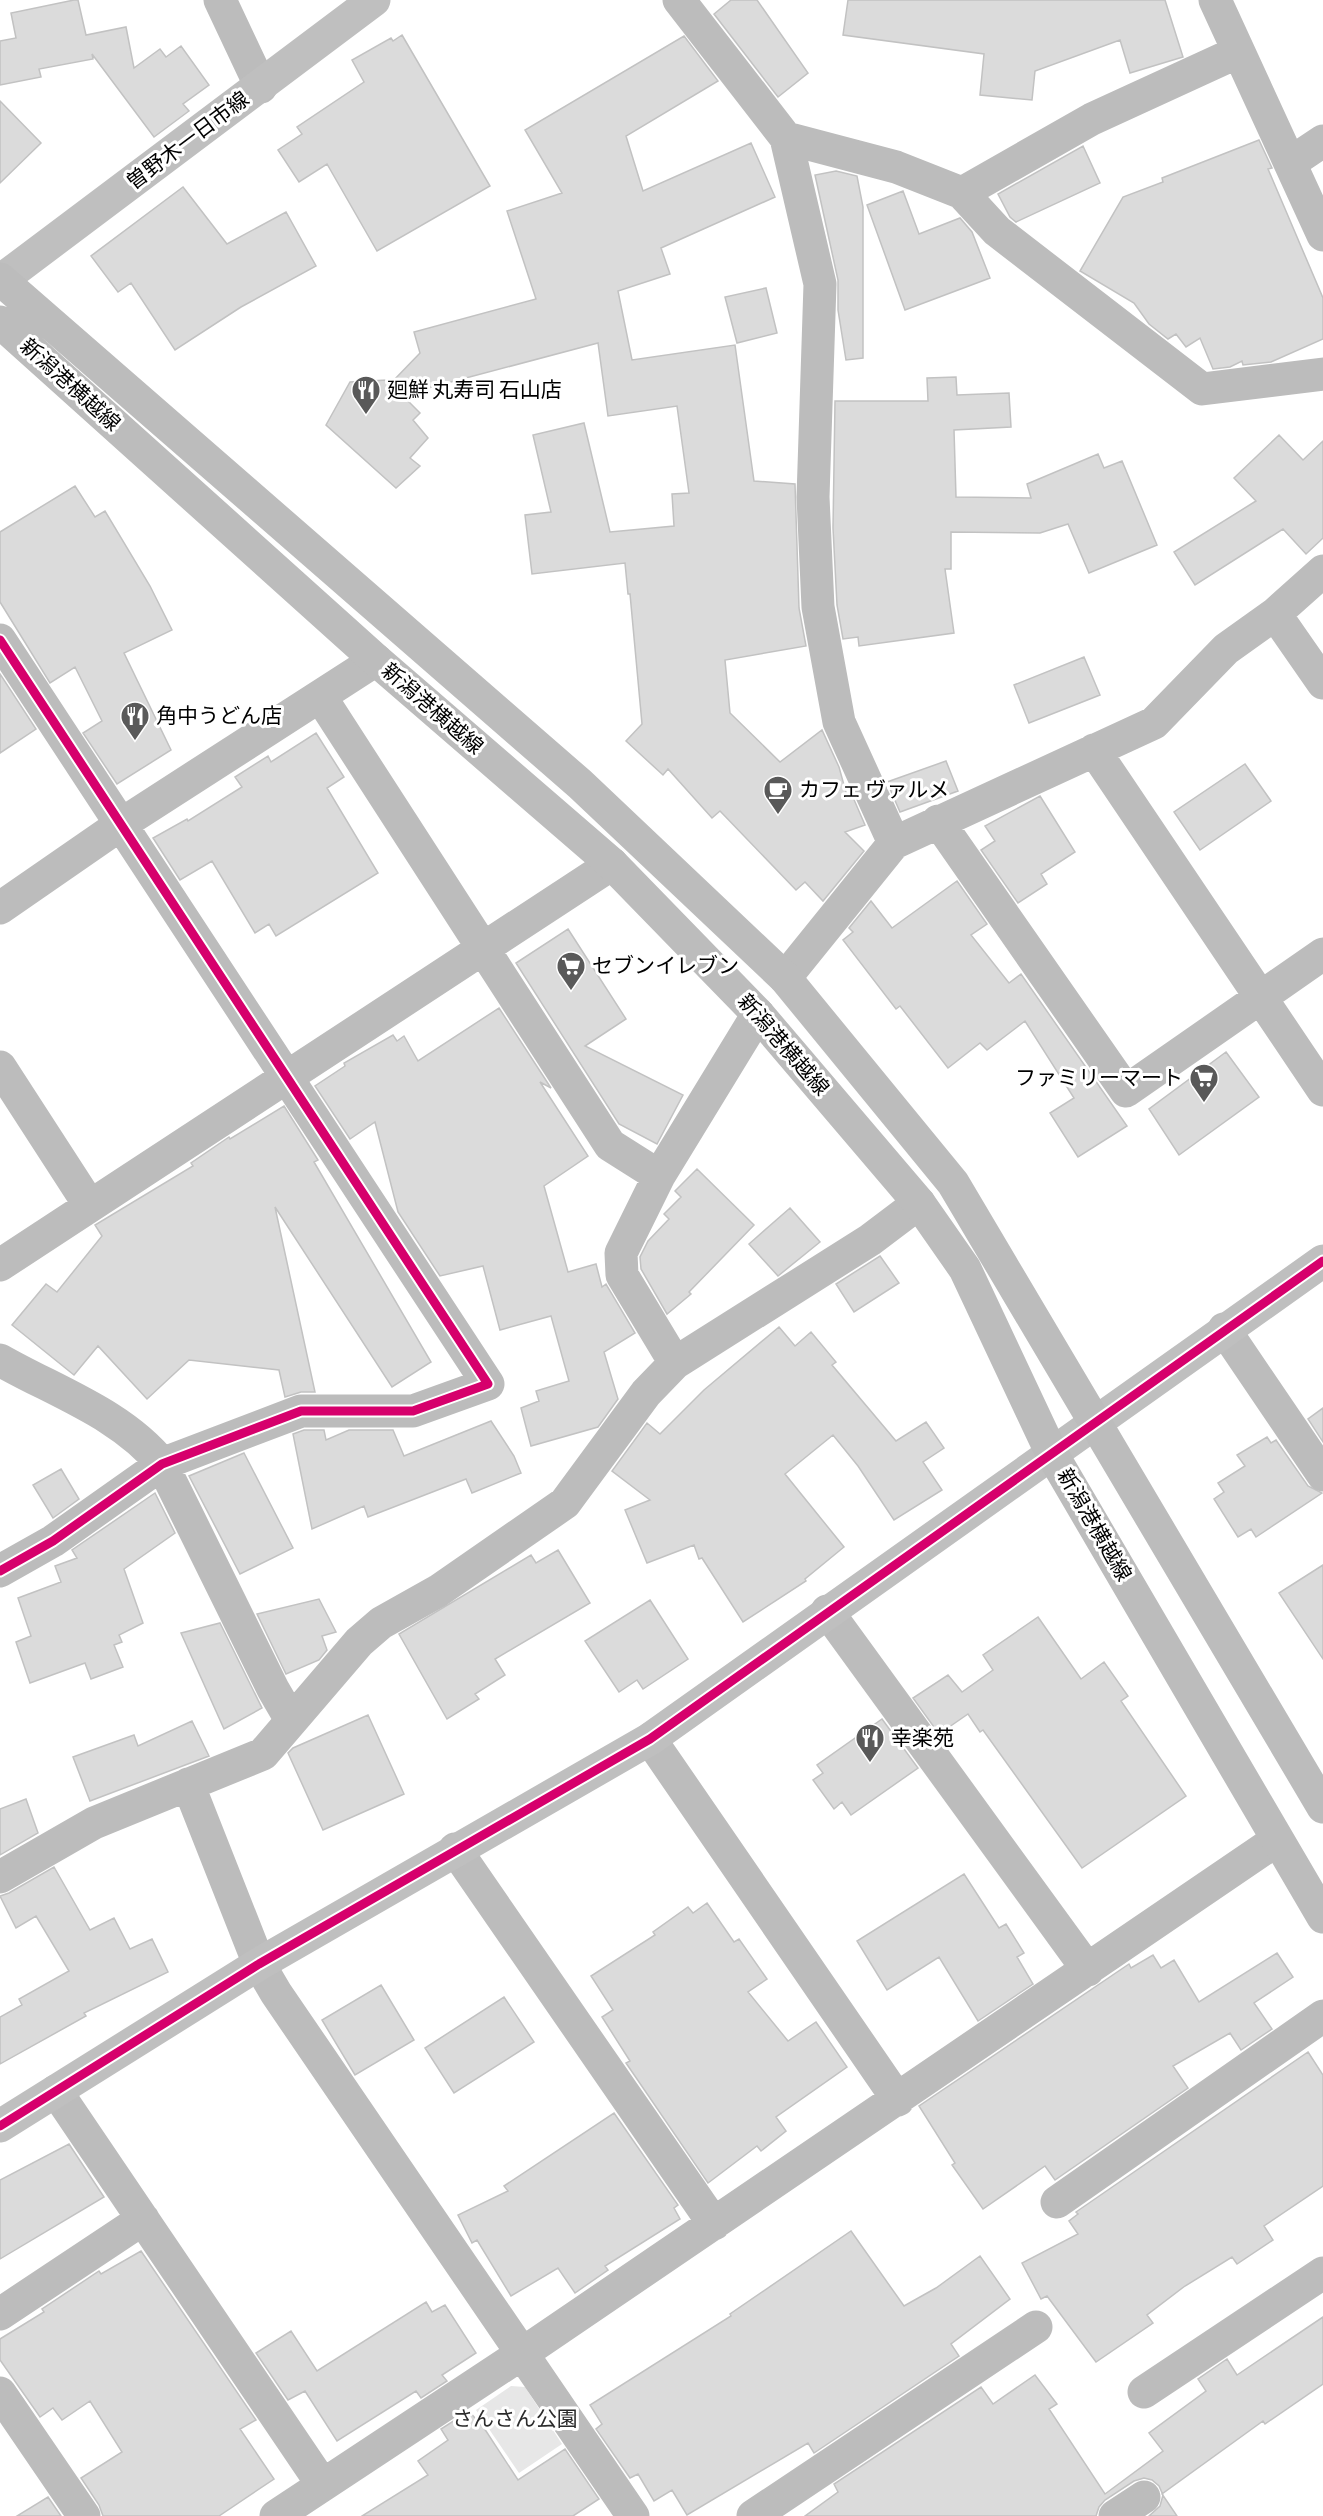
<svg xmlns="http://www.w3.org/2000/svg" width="1323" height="2516" font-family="'Sofia Sans Condensed','Noto Sans JP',sans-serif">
	<rect width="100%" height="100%" fill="#fff"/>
	<!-- park -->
	<path fill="#e7e7e7" d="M 511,2386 L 525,2387 L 562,2444 L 519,2473 L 476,2410 Z"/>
	<!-- building -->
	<path fill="#dbdbdb" stroke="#c2c2c2" stroke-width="1.5" d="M 74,0 L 78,0 L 86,35 L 126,27 L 134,68 L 160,49 L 166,57 L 181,46 L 209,85 L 183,104 L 189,111 L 154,137 L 92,54 L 93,59 L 39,69 L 41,77 L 0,85 L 0,41 L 16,38 L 11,13 Z
		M 731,0 L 757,0 L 808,73 L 778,97 L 714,14 Z
		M 848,0 L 1165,0 L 1183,57 L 1130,73 L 1120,40 L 1035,71 L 1032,100 L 980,95 L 984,54 L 843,35 Z
		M 402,35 L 490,186 L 377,251 L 327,164 L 299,182 L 278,150 L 302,134 L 297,127 L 364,82 L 352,60 L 391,38 L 393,41 Z
		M 684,36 L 718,81 L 626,136 L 643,191 L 751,143 L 775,197 L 661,248 L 670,274 L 618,291 L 632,360 L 735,345 L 754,481 L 795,484 L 799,608 L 806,646 L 725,660 L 730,713 L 780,762 L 822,730 L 839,767 L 847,796 L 852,795 L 865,825 L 845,832 L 864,851 L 823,901 L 805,882 L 796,890 L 720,811 L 712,818 L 668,769 L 663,775 L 626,741 L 642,724 L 630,594 L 628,594 L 625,563 L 532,574 L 525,515 L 551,512 L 533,435 L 584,423 L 610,532 L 674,526 L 672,494 L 689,493 L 677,406 L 608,416 L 598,343 L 402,395 L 420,413 L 413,420 L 428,438 L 410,458 L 420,466 L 396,488 L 326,425 L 350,382 L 387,380 L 391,383 L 420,353 L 414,332 L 536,299 L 507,211 L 562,193 L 525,130 Z
		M 0,101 L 41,143 L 0,183 Z
		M 1259,140 L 1272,168 L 1268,169 L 1323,298 L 1323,339 L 1271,362 L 1243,365 L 1242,361 L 1230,367 L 1213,369 L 1200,338 L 1186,347 L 1176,334 L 1168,339 L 1149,324 L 1134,303 L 1080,271 L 1123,197 L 1163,182 L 1162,178 Z
		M 1083,146 L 1100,183 L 1016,222 L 1010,217 L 998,194 Z
		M 836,171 L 857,176 L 863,207 L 863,358 L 846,360 L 838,310 L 838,280 L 815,175 Z
		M 183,187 L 227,244 L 286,212 L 316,266 L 241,307 L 175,350 L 131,283 L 118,292 L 91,256 Z
		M 903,191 L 919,234 L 960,218 L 972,232 L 990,278 L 905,310 L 867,205 Z
		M 766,288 L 777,333 L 737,343 L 725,297 Z
		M 956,377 L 957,395 L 1009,393 L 1011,427 L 954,430 L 956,497 L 1031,498 L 1027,484 L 1098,454 L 1104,468 L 1122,461 L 1157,545 L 1089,573 L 1068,524 L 1040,533 L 951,532 L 951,569 L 945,569 L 954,633 L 859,646 L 858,637 L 843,639 L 837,605 L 833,528 L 835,401 L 928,401 L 927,378 Z
		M 1279,435 L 1303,460 L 1323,441 L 1323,538 L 1306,554 L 1283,529 L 1195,585 L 1174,552 L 1256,501 L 1234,478 Z
		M 75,486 L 95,517 L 105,511 L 150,586 L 172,630 L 124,653 L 171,750 L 117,784 L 83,733 L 102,721 L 75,667 L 50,683 L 0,602 L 0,532 Z
		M 1084,657 L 1100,695 L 1029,723 L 1014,685 Z
		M 0,674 L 36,729 L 0,753 Z
		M 316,733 L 344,777 L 327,788 L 378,873 L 276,936 L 269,924 L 255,933 L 212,861 L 180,880 L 153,838 L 187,819 L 188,821 L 242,787 L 235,777 L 268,756 L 271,762 Z
		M 946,761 L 958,791 L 900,812 L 887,782 Z
		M 1245,764 L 1271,801 L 1200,850 L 1174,812 Z
		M 1040,796 L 1075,852 L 1041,874 L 1047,884 L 1018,903 L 981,850 L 995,841 L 985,826 Z
		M 957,881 L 987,924 L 971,935 L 1009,983 L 1021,974 L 1127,1126 L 1078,1157 L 1050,1113 L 1074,1098 L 1025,1021 L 987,1050 L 980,1043 L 948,1068 L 900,1006 L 896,1009 L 843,940 L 853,932 L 849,928 L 871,901 L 892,928 Z
		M 568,929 L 626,1019 L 585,1046 L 683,1095 L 657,1144 L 619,1124 L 516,963 Z
		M 499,1008 L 551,1088 L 540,1082 L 588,1156 L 544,1186 L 568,1272 L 596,1264 L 602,1287 L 606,1284 L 635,1333 L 604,1352 L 618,1399 L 598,1427 L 531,1446 L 521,1408 L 539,1401 L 536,1391 L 569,1381 L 551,1316 L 500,1330 L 483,1266 L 440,1276 L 398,1212 L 375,1122 L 350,1139 L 315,1086 L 345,1066 L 344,1063 L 393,1035 L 397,1041 L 404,1036 L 418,1061 Z
		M 1226,1052 L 1259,1097 L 1179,1155 L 1149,1109 Z
		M 284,1106 L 318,1160 L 314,1162 L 431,1362 L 392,1387 L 275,1207 L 315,1392 L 301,1392 L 285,1397 L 279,1370 L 189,1360 L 147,1399 L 98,1346 L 74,1375 L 12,1325 L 46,1284 L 57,1292 L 102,1236 L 95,1225 L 193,1166 L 191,1163 L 229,1137 L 230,1139 Z
		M 697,1169 L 754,1225 L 689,1292 L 691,1294 L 667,1314 L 641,1269 L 640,1257 L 648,1241 L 669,1219 L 664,1214 L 681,1197 L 675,1191 Z
		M 790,1208 L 820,1242 L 778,1276 L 749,1244 Z
		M 880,1256 L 899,1283 L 854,1312 L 836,1284 Z
		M 779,1327 L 795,1346 L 811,1332 L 836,1362 L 832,1365 L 896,1441 L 926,1422 L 944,1448 L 923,1462 L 942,1490 L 894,1520 L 858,1466 L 833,1435 L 785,1474 L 844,1547 L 805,1579 L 806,1581 L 743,1622 L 702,1558 L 699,1559 L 694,1545 L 647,1563 L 625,1510 L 650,1500 L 612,1471 L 647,1423 L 660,1434 L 704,1390 Z
		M 1323,1408 L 1323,1442 L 1308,1419 Z
		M 491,1421 L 514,1456 L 521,1473 L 472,1493 L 466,1479 L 368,1517 L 364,1506 L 312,1529 L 293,1434 L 304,1430 L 324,1430 L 326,1440 L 349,1430 L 393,1430 L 404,1456 Z
		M 1267,1437 L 1271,1443 L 1276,1440 L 1308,1486 L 1322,1493 L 1256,1537 L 1251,1529 L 1238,1537 L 1214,1499 L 1224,1492 L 1218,1483 L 1245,1466 L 1237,1455 Z
		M 244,1453 L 293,1548 L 240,1574 L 189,1476 Z
		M 61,1469 L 79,1499 L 53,1518 L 33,1485 Z
		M 155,1493 L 175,1533 L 124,1569 L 143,1623 L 119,1635 L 122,1642 L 114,1645 L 123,1667 L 91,1679 L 85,1663 L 30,1683 L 16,1642 L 31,1636 L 18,1598 L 61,1582 L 55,1566 L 77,1558 L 72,1550 Z
		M 558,1550 L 590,1603 L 495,1659 L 505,1675 L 475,1694 L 479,1699 L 447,1719 L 399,1634 L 531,1555 L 536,1563 Z
		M 1323,1565 L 1323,1659 L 1279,1593 Z
		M 319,1599 L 336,1632 L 322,1636 L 327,1650 L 319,1660 L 286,1674 L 257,1614 Z
		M 650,1600 L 688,1659 L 643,1689 L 637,1680 L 619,1692 L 585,1641 Z
		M 1038,1617 L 1081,1679 L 1104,1662 L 1128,1696 L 1121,1701 L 1186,1796 L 1082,1868 L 983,1730 L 980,1732 L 968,1714 L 939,1734 L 913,1698 L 948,1675 L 962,1692 L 993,1670 L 983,1655 Z
		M 220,1623 L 262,1708 L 224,1729 L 181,1633 Z
		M 368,1715 L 404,1794 L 323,1830 L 288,1753 L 293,1748 Z
		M 882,1719 L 918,1768 L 851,1815 L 842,1802 L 834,1809 L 813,1780 L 823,1773 L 817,1765 Z
		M 192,1721 L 209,1756 L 90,1801 L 73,1757 L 134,1735 L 138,1746 Z
		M 26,1799 L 38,1833 L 0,1855 L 0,1809 Z
		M 54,1867 L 90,1930 L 114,1918 L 130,1949 L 152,1939 L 168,1972 L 84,2013 L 86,2016 L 0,2064 L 0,2017 L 22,2005 L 19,1999 L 69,1971 L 36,1916 L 16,1928 L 0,1896 L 9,1893 Z
		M 964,1874 L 999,1928 L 1006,1924 L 1024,1953 L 1017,1957 L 1033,1984 L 978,2021 L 939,1957 L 887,1990 L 857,1941 Z
		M 707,1903 L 734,1942 L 739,1939 L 767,1979 L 748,1992 L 788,2041 L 816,2022 L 847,2067 L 776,2117 L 786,2131 L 761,2151 L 757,2146 L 708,2183 L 626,2063 L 630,2061 L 602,2017 L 613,2010 L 591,1976 L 655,1935 L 653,1932 L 688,1907 L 693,1913 Z
		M 1277,1953 L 1293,1977 L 1254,2003 L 1272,2029 L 1241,2050 L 1230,2033 L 1173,2066 L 1188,2088 L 1055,2180 L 1045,2166 L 983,2209 L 952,2165 L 955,2163 L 919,2106 L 1129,1964 L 1131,1968 L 1153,1955 L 1161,1968 L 1174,1960 L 1199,2002 Z
		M 381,1985 L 414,2040 L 355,2075 L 322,2020 Z
		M 504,1997 L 534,2042 L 454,2093 L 425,2048 Z
		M 1308,2052 L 1323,2075 L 1323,2186 L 1264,2226 L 1273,2240 L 1237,2264 L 1232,2257 L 1185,2286 L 1147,2315 L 1153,2323 L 1096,2362 L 1047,2296 L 1041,2299 L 1022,2263 L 1078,2234 L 1069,2221 L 1078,2214 L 1076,2212 Z
		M 614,2113 L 678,2205 L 674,2208 L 680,2219 L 605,2266 L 608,2270 L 575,2293 L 558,2268 L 511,2296 L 477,2240 L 472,2243 L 458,2215 L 508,2191 L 504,2186 Z
		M 69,2144 L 104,2197 L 0,2259 L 0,2180 Z
		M 851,2231 L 904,2306 L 936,2288 L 980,2256 L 1010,2299 L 951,2344 L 959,2356 L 814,2453 L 808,2443 L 687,2515 L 672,2490 L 654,2501 L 638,2474 L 630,2478 L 596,2429 L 602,2424 L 590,2405 L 731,2316 L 730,2314 Z
		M 141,2251 L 256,2420 L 240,2429 L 274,2479 L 219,2516 L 103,2516 L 99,2505 L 81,2478 L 122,2452 L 90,2401 L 62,2420 L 53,2408 L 40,2417 L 0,2360 L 0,2339 L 44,2312 L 42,2309 L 99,2271 L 101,2274 Z
		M 426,2302 L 432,2312 L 445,2305 L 476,2353 L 442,2375 L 447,2381 L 421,2398 L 416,2391 L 337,2441 L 305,2391 L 288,2400 L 256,2353 L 291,2331 L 317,2371 Z
		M 1323,2317 L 1323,2384 L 1265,2424 L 1263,2421 L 1162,2494 L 1177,2516 L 1149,2516 L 1160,2506 L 1163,2495 L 1159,2486 L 1152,2480 L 1144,2478 L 1134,2481 L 1105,2500 L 1099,2507 L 1096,2516 L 805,2516 L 838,2492 L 834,2484 L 981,2387 L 993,2404 L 1035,2375 L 1057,2404 L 1049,2409 L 1105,2494 L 1163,2451 L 1149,2433 L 1206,2391 L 1198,2379 L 1227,2359 L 1237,2375 Z
		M 469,2411 L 486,2431 L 518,2480 L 565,2449 L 599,2499 L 573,2516 L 362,2516 L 428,2475 L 418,2461 L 448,2440 L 441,2429 Z
		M 48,2497 L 61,2516 L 17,2516 Z"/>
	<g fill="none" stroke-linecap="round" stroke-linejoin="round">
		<!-- street -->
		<path stroke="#bcbcbc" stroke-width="33" d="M 220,0 L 261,87
			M 679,0 L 786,138 L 820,284 L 813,497 L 818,607 L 839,722 L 894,843
			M 1215,0 L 1323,235
			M 786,138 L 896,167 L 962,193 L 997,231 L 1202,389 L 1323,374
			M 1290,163 L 1323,141
			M 962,193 L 1092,119 L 1238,52
			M 1275,614 L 1323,683
			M 0,640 L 488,1384 L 413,1411 L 301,1411 L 162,1464 L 53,1541 L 0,1571
			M 320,696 L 610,1145 L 659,1176
			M 1094,750 L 1323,1090
			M 938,821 L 1126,1091 L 1323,954
			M 0,908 L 120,825 L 376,660
			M 785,978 L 894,843 L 1154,723 L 1226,649 L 1275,614 L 1323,571
			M 0,1067 L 90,1206
			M 0,1265 L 612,864
			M 1224,1329 L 1323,1475
			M 0,1360 C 54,1391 122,1414 162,1464 L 273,1689 L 291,1720
			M 675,1363 L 622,1275 L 621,1253 L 659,1176 L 758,1014
			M 827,1611 L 1088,1970
			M 650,1739 L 898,2100
			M 188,1784 L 259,1964 L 276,1993 L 633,2516
			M 455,1849 L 714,2224
			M 0,1877 L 94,1823 L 263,1754 L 359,1642 L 381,1623 L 438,1591 L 565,1503 L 646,1393 L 675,1363 L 870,1240 L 919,1203
			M 56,2091 L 322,2484
			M 1057,2202 L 1323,2016
			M 0,2314 L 143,2219
			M 1144,2392 L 1323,2273
			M 0,2393 L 84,2516
			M 276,2516 L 523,2353 L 1277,1840
			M 753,2516 L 1036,2327
			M 1115,2516 L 1144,2497"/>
		<!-- secondary -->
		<path stroke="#bfbfbf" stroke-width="33" d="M 0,281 L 374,0
			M 0,2126 L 259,1964 L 650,1739 L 1323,1261"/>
		<!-- primary -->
		<path stroke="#bcbcbc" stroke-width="33" d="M 0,279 L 580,784 L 785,978 L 953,1183 L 1323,1807
			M 0,322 L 376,660 L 612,864 L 758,1014 L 919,1203 L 965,1269 L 1052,1454 L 1323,1917"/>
		<!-- cycleway casing -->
		<g stroke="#fff" stroke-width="13">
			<path id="cycleway" d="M 0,640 L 488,1384 L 413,1411 L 301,1411 L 162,1464 L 53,1541 L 0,1571
				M 0,2126 L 259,1964 L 650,1739 L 1323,1261"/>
		</g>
		<!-- cycleway -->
		<use href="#cycleway" stroke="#d6006c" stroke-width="9"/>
	</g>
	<!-- icons -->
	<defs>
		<g id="restaurant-pin" transform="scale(1.5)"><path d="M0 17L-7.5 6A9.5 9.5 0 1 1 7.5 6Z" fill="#595959" stroke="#fff"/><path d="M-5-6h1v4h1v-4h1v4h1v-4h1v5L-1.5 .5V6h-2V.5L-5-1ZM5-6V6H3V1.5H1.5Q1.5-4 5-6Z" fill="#fff"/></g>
		<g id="cafe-pin" transform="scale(1.5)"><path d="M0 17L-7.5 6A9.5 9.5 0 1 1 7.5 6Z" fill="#595959" stroke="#fff"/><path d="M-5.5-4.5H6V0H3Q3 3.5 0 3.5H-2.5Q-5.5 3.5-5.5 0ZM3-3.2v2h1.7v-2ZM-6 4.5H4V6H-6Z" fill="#fff"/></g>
		<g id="supermarket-pin" transform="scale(1.5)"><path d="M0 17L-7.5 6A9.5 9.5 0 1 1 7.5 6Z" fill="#595959" stroke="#fff"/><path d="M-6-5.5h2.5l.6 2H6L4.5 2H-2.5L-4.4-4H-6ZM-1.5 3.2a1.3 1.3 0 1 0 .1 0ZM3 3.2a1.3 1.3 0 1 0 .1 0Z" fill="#fff"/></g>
	</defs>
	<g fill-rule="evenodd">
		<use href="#restaurant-pin" x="366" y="390"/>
		<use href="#restaurant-pin" x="135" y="716"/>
		<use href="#cafe-pin" x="778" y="790"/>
		<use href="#supermarket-pin" x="571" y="966"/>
		<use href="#supermarket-pin" x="1204" y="1078"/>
		<use href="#restaurant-pin" x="870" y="1738"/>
	</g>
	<g text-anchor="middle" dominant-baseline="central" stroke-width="6" stroke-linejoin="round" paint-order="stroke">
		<!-- street labels -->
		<g font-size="21" fill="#000" stroke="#fff">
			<text transform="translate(188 141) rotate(-37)">曽野木一日市線</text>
			<text transform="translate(70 385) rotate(42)">新潟港横越線</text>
			<text transform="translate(432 709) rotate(41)">新潟港横越線</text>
			<text transform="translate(783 1045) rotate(49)">新潟港横越線</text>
			<text transform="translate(1094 1525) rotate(60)">新潟港横越線</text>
		</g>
		<!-- poi labels -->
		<g font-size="21" fill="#000" stroke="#fff" text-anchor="start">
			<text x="387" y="390">廻鮮 丸寿司 石山店</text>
			<text x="156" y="716">角中うどん店</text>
			<text x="799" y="790">カフェ ヴァルメ</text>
			<text x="592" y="966">セブンイレブン</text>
			<text x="1183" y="1078" text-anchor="end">ファミリーマート</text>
			<text x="891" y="1738">幸楽苑</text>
		</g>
		<!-- park labels -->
		<g font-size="21" fill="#2b2b2b" stroke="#fff">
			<text x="515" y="2419">さんさん公園</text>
		</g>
	</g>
</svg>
